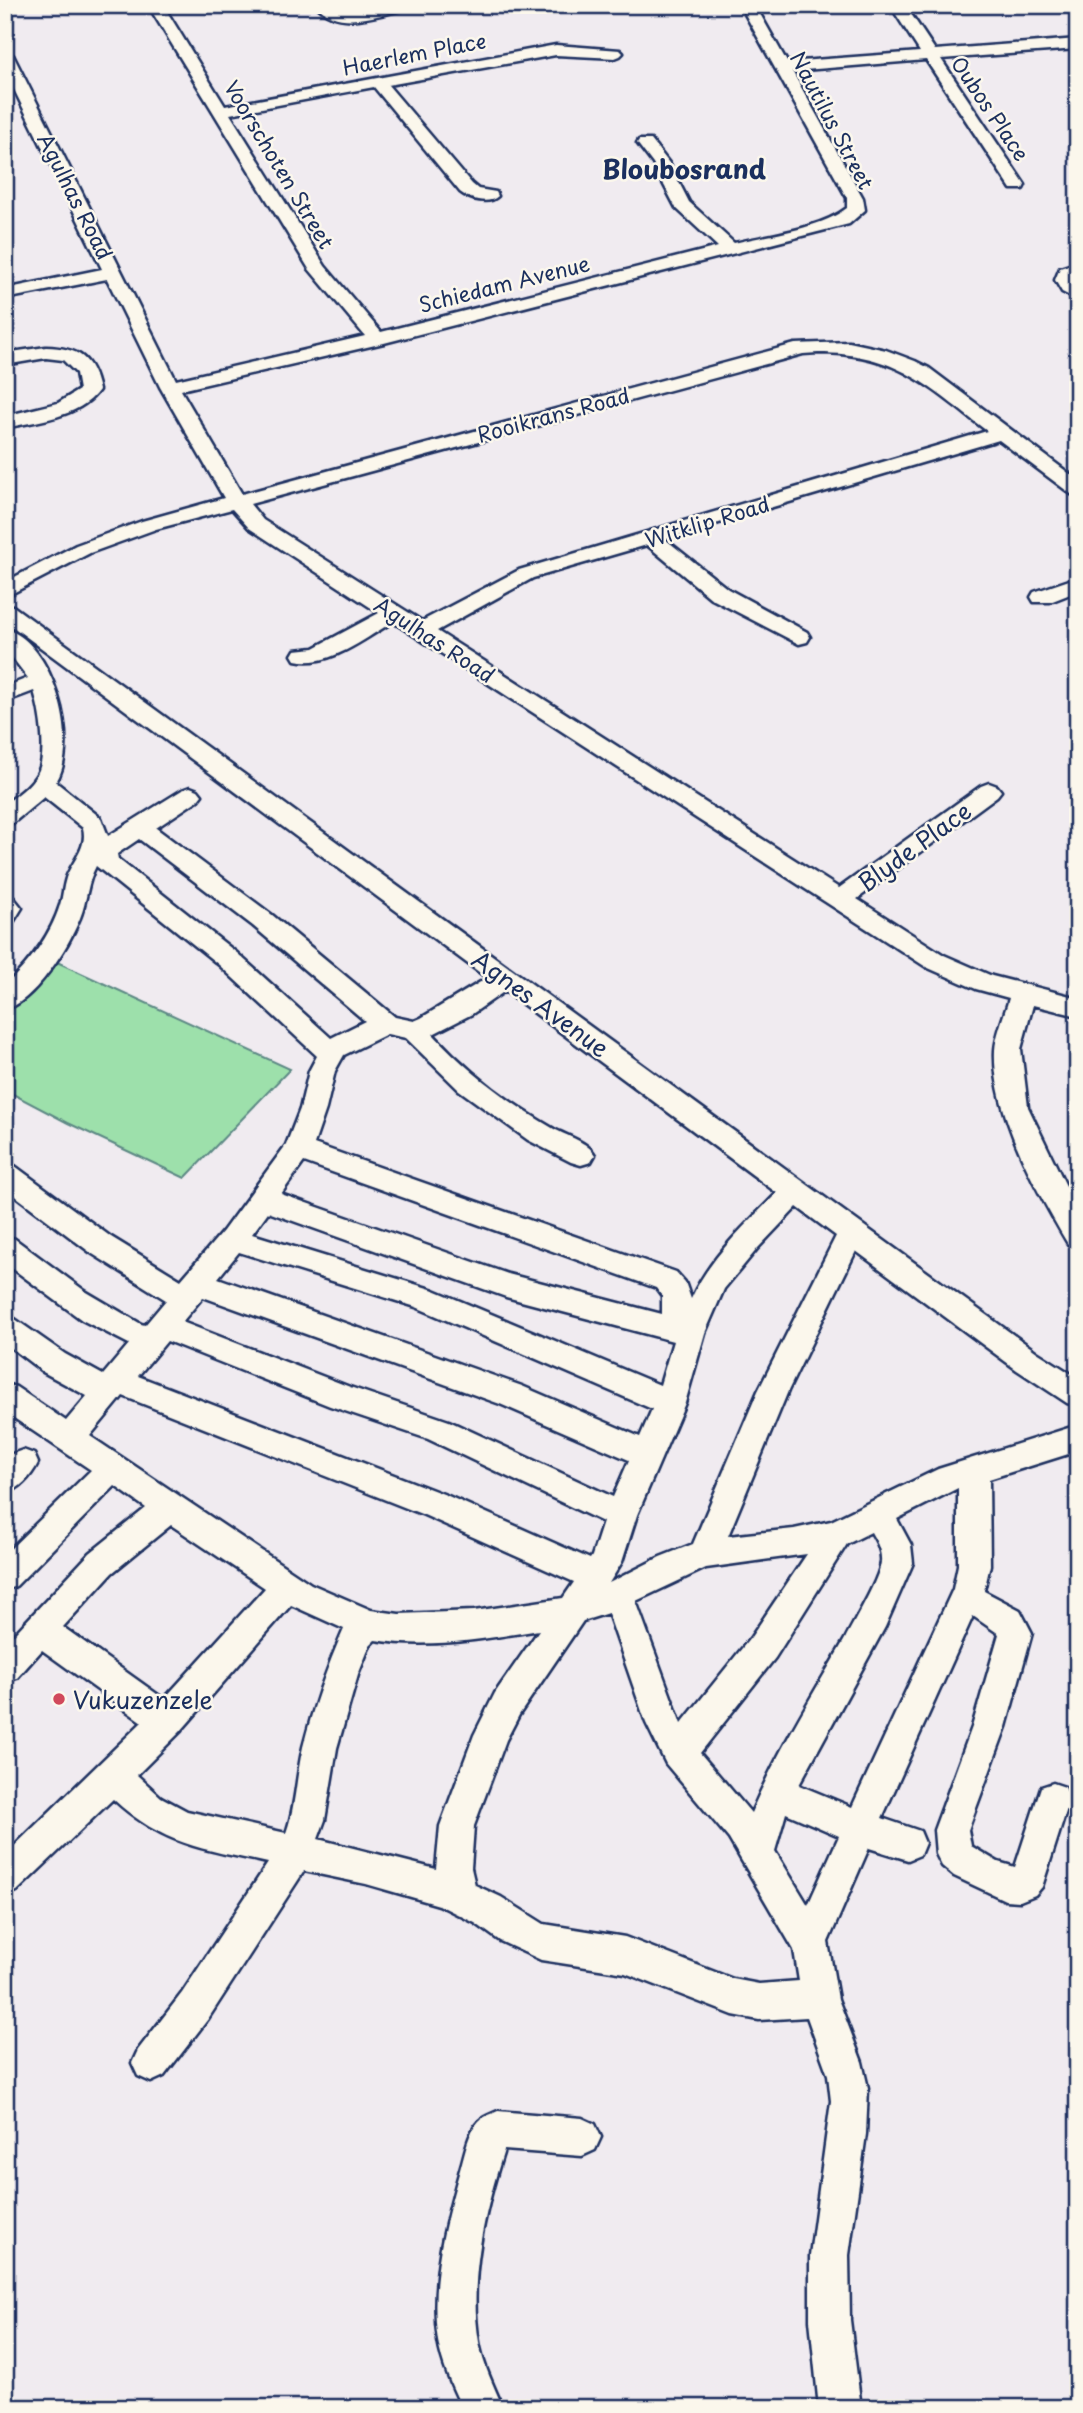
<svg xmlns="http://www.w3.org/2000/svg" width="1083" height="2413" font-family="'Playpen Sans',sans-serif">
	<rect width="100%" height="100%" fill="#f0ebf0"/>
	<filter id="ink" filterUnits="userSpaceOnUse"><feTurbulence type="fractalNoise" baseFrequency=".0143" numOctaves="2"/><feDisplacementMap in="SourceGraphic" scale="14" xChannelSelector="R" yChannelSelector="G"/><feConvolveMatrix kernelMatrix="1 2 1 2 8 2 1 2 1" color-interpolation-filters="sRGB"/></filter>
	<g filter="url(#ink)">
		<!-- green -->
		<path fill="#9de0ab" stroke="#5c8884" stroke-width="2" d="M 57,962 L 290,1069 L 185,1178 L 68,1123 L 5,1090 L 5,1009 Z"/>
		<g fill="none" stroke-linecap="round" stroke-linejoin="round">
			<!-- minor casing -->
			<g stroke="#1b2f5e" stroke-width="5">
				<path id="minor" d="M 148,5 L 163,5 L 225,106 L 556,45 L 620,50 L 623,53 L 620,56 L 615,58 L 556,55 L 388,85 L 472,184 L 478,189 L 496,192 L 498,196 C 489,205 470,200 460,192 L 374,87 L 230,114 L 325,266 L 381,332 L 718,247 L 676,208 L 653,164 L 637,143 L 639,140 L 651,140 L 669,163 L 689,202 L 734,243 C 768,235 820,229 847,208 L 847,198 L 740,5 L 755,5 L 787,62 L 920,52 L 890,5 L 905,5 L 935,50 L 1078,39 L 1078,49 L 941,59 L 1025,185 L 1023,189 L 1011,189 L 926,60 L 792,71 L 863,198 L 865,210 L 849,224 L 384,343 L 181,390 L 242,494 L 795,344 L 849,342 L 886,350 L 915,361 L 929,368 L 1078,480 L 1078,496 L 1071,494 L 999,440 L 665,539 L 728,589 L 807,632 L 810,637 L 807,642 L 799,644 L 712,599 L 647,545 L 533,578 L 437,631 L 839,888 L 981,786 L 989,783 L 997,786 L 1001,791 L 997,796 L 857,899 L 944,955 L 992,976 L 1078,998 L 1078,1016 L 1033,1005 L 1021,1049 L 1028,1107 L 1078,1211 L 1078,1247 L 1068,1244 C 1037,1192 992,1111 995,1050 C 996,1034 1005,1014 1009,998 L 976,989 L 926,967 L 393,622 C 365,638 329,668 295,660 L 292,655 L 295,650 L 314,648 L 379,613 L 249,528 L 232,509 L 156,529 L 90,553 L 5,597 L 5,582 L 76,545 L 142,521 L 224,498 L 160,387 L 107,279 L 5,299 L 5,289 L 102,269 L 5,71 L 5,50 L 13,55 L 176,380 L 365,336 L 309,269 ZM 818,353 C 897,353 928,386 987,431 L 519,570 L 422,621 L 263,520 L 250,504 L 803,354 Z
					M 316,5 C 330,5 338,10 350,10 C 370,11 392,5 413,5 L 406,9 C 378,15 338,31 316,5 Z
					M 1078,262 L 1078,273 L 1073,280 L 1078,287 L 1078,300 L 1062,292 L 1055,280 L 1060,268 Z
					M 46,347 C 79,348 92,357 99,390 C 79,418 36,421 5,428 L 5,416 L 58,403 L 79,390 L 76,373 L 63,360 L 46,358 L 5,365 L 5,353 Z
					M 1078,577 L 1078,591 L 1050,602 L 1034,602 L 1031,597 L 1034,592 Z
					M 5,605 L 13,606 L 1037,1352 L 1078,1378 L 1078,1406 L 1067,1403 L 1017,1370 L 856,1251 L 788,1391 L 728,1536 L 794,1529 L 831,1521 L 938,1469 L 1078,1425 L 1078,1451 L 989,1479 L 990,1565 L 984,1591 L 1020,1610 L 1032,1633 L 1006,1727 L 968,1830 L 971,1846 L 998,1862 L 1015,1867 L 1041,1787 L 1053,1783 L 1065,1787 L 1070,1799 L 1042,1887 L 1035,1895 L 1020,1901 L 1005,1900 L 954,1876 L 942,1866 L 936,1854 L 934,1830 L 972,1727 L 999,1634 L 973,1616 L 882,1818 L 920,1831 L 925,1843 L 920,1855 L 908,1860 L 869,1848 L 828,1942 L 838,1999 L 862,2062 L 868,2088 L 866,2134 L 849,2255 L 850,2320 L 861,2408 L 819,2408 L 810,2320 L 810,2255 L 831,2101 L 828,2075 L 807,2017 L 759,2020 L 733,2015 L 625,1973 L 541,1960 L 500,1941 L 475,1923 L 439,1905 L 366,1884 L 304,1871 L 208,2019 L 164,2076 L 151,2082 L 138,2076 L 132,2063 L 138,2050 L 182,1993 L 268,1863 C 204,1849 164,1846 113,1799 L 17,1891 L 5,1896 L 5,1855 L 142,1722 L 42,1650 L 17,1678 L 5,1682 L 5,1644 L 90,1553 L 146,1508 L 115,1486 L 16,1586 L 5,1590 L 5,1554 L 91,1470 L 5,1412 L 5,1384 L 16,1387 L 66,1421 L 87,1396 L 43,1372 L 5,1343 L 5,1315 L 15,1319 L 65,1354 L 103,1375 L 129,1344 L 82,1320 L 5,1263 L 5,1236 L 15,1239 L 85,1291 L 141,1324 L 145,1325 L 166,1300 L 91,1253 L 5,1188 L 5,1162 L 15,1166 L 111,1237 L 181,1280 L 223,1231 L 286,1145 L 300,1109 L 309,1071 L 317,1056 L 219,965 L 96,866 C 87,882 87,901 80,918 C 69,946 35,1001 5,1010 L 5,986 C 29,963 50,937 60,905 C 63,896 63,887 66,878 C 72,861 88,848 83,828 L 44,797 L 13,823 L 5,825 L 5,804 C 17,795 30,786 37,774 C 48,756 40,710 34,691 L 5,702 L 5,687 L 28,678 L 5,648 L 5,629 C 53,641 81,743 56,782 L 101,818 L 108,836 L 182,790 L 190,787 L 198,790 L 202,795 L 198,800 L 156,828 L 271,914 L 395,1017 L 414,1021 L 421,1018 L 487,978 L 5,621 ZM 139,839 L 253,926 L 365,1021 L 331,1038 L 237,953 L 118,859 L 117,854 ZM 505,991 L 777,1193 C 745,1225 710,1257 691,1299 L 685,1282 L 676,1272 L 314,1144 L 326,1109 L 335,1071 L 344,1055 L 387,1034 L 406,1038 L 459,1090 L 528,1140 L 571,1162 L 581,1165 L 591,1162 L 595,1155 C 588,1142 567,1136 554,1129 C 510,1104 467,1071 433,1034 L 472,1014 ZM 304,1162 L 656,1288 L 662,1296 L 662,1314 L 508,1274 L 281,1194 ZM 797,1207 L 836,1236 L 758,1391 L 693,1544 L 660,1557 L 609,1583 L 622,1562 L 637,1515 L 685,1403 L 705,1333 L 724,1289 L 758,1248 ZM 268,1212 L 506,1297 L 673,1341 L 660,1385 L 434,1290 L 252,1234 ZM 239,1252 L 416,1307 L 652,1409 L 640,1437 L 522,1386 L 218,1278 ZM 203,1297 L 500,1404 L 629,1460 L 613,1497 L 449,1421 L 350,1387 L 182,1322 ZM 167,1341 L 330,1406 L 428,1439 L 603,1522 L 592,1556 L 590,1559 L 446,1495 L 138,1376 ZM 123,1396 L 424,1515 L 574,1582 L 563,1598 L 474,1611 L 399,1614 L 371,1610 L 311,1584 L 90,1436 ZM 958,1488 L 958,1565 L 953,1589 L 852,1807 L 799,1785 L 885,1627 L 913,1563 L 911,1545 L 897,1519 ZM 171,1525 L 265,1588 L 164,1699 L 63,1627 L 112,1573 ZM 871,1532 C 876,1541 882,1550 881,1562 C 879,1580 854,1621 845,1639 C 812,1696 777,1752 751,1813 L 700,1753 L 775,1658 L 847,1544 ZM 807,1554 L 751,1637 L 681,1724 L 636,1601 L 706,1568 ZM 291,1605 L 344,1629 C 327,1667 313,1707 303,1747 C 296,1776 296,1806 286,1833 L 187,1811 L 161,1797 L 137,1775 L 180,1732 ZM 608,1613 L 646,1723 L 666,1764 L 729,1839 L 794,1950 L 799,1981 L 759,1984 L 733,1979 L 625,1937 L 544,1924 L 501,1897 L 475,1885 L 471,1868 L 474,1826 L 506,1740 L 519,1715 L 583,1621 ZM 539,1630 L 495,1693 L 474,1735 L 440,1826 L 436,1869 L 318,1839 L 325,1820 L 337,1748 L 358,1675 L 370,1645 L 375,1640 C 429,1649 485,1639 539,1630 ZM 786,1813 L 839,1836 L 808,1905 L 775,1851 Z
					M 5,896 L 14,898 L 22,908 L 14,921 L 5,923 Z
					M 23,1450 L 34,1454 L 38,1463 C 31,1477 20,1489 5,1494 L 5,1460 L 12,1454 Z
					M 498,2111 L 582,2118 L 595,2124 L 601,2137 L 595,2150 L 582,2156 L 504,2150 C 485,2210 468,2278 479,2342 C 483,2365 494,2386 503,2408 L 462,2408 C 452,2387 442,2365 438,2341 C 429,2282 445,2223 461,2166 C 465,2152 469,2131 479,2121 C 484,2116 492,2114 498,2111 Z"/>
			</g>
			<!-- minor -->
			<use href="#minor" fill="#fbf7ec" fill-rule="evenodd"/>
		</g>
	</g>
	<!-- markers -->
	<circle fill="#d1495b" stroke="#fbf7ec" stroke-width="2.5" cx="59" cy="1699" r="7"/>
	<g text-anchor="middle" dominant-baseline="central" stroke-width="5" stroke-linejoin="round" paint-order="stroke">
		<!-- far-street labels -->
		<g font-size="21" fill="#1b2f5e" stroke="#fbf7ec">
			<text transform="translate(414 53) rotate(-11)">Haerlem Place</text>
			<text transform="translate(991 108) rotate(56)">Oubos Place</text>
			<text transform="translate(833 120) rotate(62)">Nautilus Street</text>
			<text transform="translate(280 164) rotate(59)">Voorschoten Street</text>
			<text transform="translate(76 196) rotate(63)">Agulhas Road</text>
			<text transform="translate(504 283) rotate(-14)">Schiedam Avenue</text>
			<text transform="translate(553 414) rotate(-15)">Rooikrans Road</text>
			<text transform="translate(707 521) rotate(-17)">Witklip Road</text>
			<text transform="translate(435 639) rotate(33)">Agulhas Road</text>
		</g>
		<!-- street labels -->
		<g font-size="24" fill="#1b2f5e" stroke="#fbf7ec">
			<text transform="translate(914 846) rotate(-36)">Blyde Place</text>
			<text transform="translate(541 1003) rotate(36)">Agnes Avenue</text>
		</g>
		<!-- poi labels -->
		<g font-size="24" fill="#1b2f5e" stroke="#fbf7ec" text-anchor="start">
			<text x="73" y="1699">Vukuzenzele</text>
		</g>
		<!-- far-district labels -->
		<g font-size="26" font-weight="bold" fill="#1b2f5e" stroke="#fbf7ec">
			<text x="684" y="168">Bloubosrand</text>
		</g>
	</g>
	<!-- margin -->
	<rect width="1083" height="2413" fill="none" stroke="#fbf7ec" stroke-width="28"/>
	<rect x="14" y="14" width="1055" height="2385" fill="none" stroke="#1b2f5e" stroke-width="2.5" filter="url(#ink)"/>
</svg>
